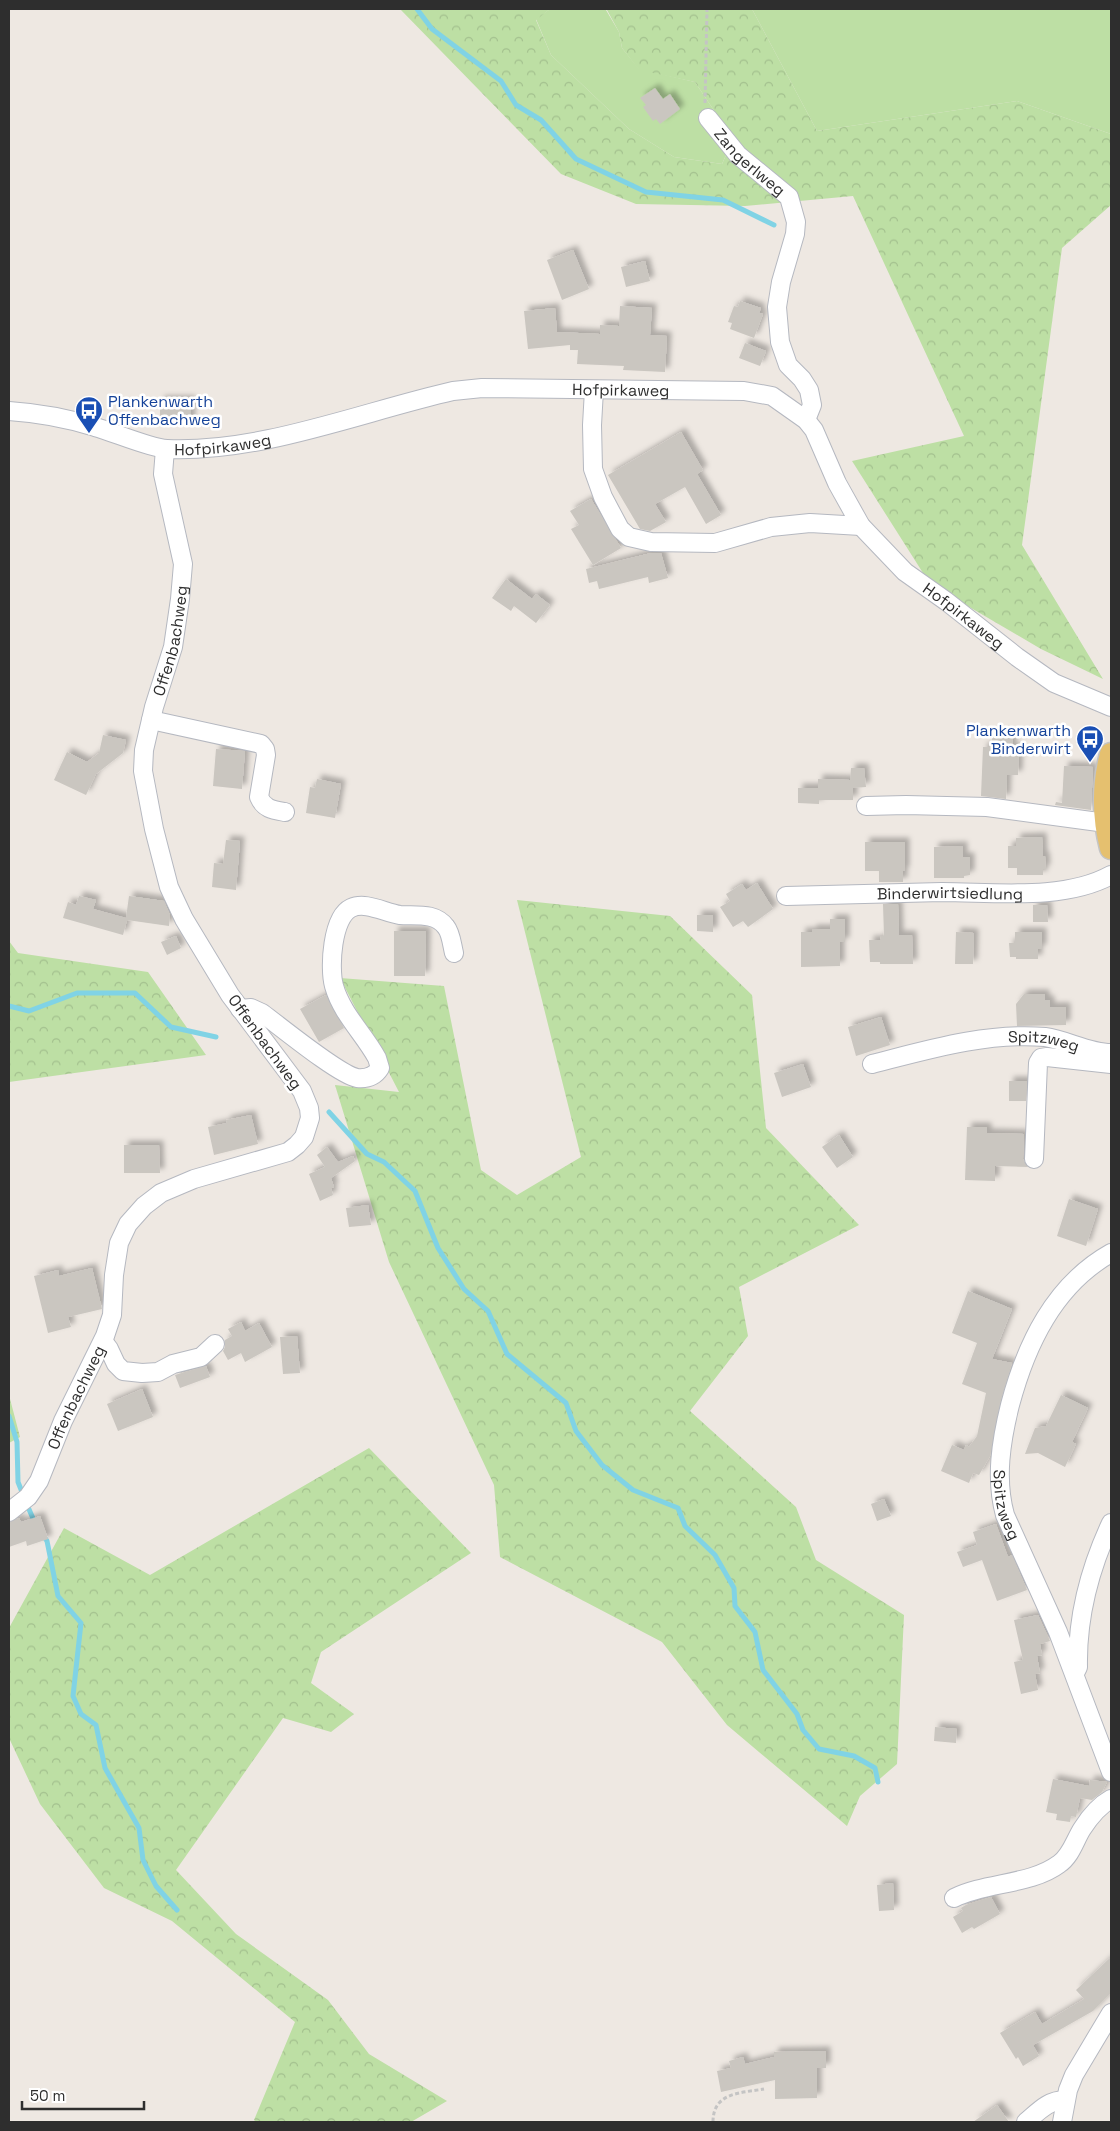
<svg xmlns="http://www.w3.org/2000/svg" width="1120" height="2131" font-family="'Space Grotesk',sans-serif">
	<defs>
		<pattern id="forest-crowns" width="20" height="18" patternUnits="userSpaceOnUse" patternTransform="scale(1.25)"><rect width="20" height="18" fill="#bddfa4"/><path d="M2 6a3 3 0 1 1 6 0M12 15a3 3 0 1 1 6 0" fill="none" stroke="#a3c08e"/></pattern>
		<filter id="shadow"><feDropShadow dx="4.5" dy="-4.5" stdDeviation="2.5" flood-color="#0004"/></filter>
	</defs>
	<rect width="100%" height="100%" fill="#eee8e2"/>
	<!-- grass -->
	<path fill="#bddfa4" d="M 550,9 L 606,10 L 619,32 L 622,48 L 639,69 L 695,82 L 733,139 L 722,164 L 674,157 L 629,129 L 551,55 L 536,19 Z
		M 752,9 L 1111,9 L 1111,134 L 1017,101 L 817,131 Z"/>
	<!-- forest -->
	<path fill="url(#forest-crowns)" d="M 400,9 L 550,9 L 536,20 L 551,55 L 629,129 L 674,157 L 722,164 L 733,139 L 695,82 L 639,70 L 622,48 L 619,32 L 607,10 L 603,9 L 752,9 L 817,131 L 1017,101 L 1111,134 L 1111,205 L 1062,248 L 1022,545 L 1103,679 L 1041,649 L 930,584 L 852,461 L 964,436 L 853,196 L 745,206 L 636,204 L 561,174 Z
		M 517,900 L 670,916 L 752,995 L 766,1128 L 859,1225 L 739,1287 L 748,1336 L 690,1411 L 796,1507 L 816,1560 L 904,1615 L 897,1764 L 860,1796 L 847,1826 L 727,1725 L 662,1642 L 500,1557 L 494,1485 L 389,1262 L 335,1085 L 399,1092 L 340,978 L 444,986 L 481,1170 L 517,1195 L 581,1157 Z
		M 9,941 L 18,953 L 148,972 L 206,1055 L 9,1082 Z
		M 9,1395 L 20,1437 L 9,1443 L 9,1394 Z
		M 369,1448 L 471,1553 L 321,1652 L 311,1683 L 354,1714 L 331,1732 L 283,1718 L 176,1870 L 236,1934 L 328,2000 L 369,2054 L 447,2101 L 411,2122 L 256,2122 L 254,2120 L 295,2022 L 172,1921 L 104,1888 L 40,1804 L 9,1738 L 9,1628 L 64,1528 L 150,1575 Z"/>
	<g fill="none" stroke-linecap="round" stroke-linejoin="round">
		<!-- stream -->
		<path stroke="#80d3e5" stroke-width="5" d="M 417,9 L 432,29 L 501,81 L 516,105 L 541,120 L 576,159 L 646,192 L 723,200 L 774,225
			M 9,1006 L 29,1011 L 77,993 L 135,993 L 171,1027 L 216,1037
			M 329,1112 L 367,1154 L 384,1162 L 415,1191 L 438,1248 L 464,1289 L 488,1311 L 507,1354 L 566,1403 L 576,1431 L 602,1465 L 633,1490 L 678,1508 L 685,1526 L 715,1555 L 734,1588 L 735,1606 L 755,1632 L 763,1670 L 797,1714 L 803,1730 L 819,1749 L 854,1756 L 875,1768 L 878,1782
			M 9,1416 L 17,1442 L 18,1482 L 22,1492
			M 28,1507 L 35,1523
			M 42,1534 L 47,1541 L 58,1596 L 81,1623 L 73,1696 L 81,1714 L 96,1725 L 105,1768 L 139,1828 L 143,1860 L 156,1886 L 177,1910"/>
	</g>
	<!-- building -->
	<path fill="#cac6c0" filter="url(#shadow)" d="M 655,88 L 663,99 L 670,94 L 680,109 L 660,124 L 656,119 L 653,121 L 643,107 L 646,105 L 640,98 Z
		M 573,250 L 589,289 L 562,300 L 547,260 Z
		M 645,261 L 650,281 L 626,287 L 621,267 Z
		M 740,301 L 761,308 L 759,313 L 763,314 L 754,338 L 730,329 L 732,323 L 728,322 L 734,306 L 738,307 Z
		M 620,306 L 652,308 L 650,335 L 667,336 L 665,372 L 623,370 L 624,366 L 577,364 L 578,350 L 570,350 L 570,345 L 528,349 L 524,311 L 555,308 L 557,332 L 600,334 L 600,325 L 619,326 Z
		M 745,343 L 766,351 L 760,366 L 739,358 Z
		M 160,400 L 191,400 L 191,424 L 160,423 Z
		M 681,432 L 703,470 L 697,474 L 721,515 L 706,524 L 685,487 L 655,504 L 666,522 L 650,531 L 640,529 L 608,475 Z
		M 591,499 L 621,548 L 593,565 L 571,529 L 579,525 L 570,511 Z
		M 651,553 L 661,553 L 668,578 L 649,583 L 648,577 L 599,589 L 597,581 L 589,583 L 586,569 Z
		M 506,579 L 532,599 L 536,594 L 550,605 L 536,623 L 514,606 L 511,611 L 492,598 Z
		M 103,735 L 126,740 L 123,753 L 96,774 L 86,795 L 54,780 L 67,752 L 87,762 L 99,753 Z
		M 992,737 L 1013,737 L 1012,748 L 1019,748 L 1018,775 L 1007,775 L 1006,799 L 981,796 L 983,747 L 992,747 Z
		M 216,749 L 245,751 L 242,789 L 213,786 Z
		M 1064,766 L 1093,767 L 1091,810 L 1055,805 L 1056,802 L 1062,803 Z
		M 851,768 L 864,768 L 866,787 L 853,788 L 853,800 L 819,800 L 819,804 L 798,803 L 798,788 L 818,788 L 818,779 L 850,780 Z
		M 317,779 L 341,784 L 335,818 L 306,813 L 310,787 L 315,788 Z
		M 1042,837 L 1043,856 L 1045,856 L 1046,869 L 1043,869 L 1043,875 L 1017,875 L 1017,868 L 1008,868 L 1008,846 L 1016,846 L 1016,838 Z
		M 226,840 L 240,841 L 236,890 L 212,887 L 214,863 L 223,864 Z
		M 865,842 L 905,842 L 905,871 L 903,871 L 903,882 L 879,882 L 879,871 L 865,871 Z
		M 963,846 L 963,857 L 970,857 L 970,875 L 964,876 L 964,878 L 934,878 L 934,847 Z
		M 757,883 L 773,909 L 748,927 L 743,921 L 733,927 L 720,907 L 730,901 L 726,894 L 742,884 L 746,890 Z
		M 79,896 L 96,900 L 93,909 L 126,918 L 129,896 L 164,901 L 170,915 L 169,926 L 127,920 L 123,935 L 63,918 L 68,902 L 76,905 Z
		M 883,904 L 898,904 L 899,935 L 912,935 L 913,964 L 880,964 L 880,962 L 870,962 L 869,940 L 881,940 L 880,936 L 884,936 Z
		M 1033,905 L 1047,905 L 1048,922 L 1033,922 Z
		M 697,915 L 713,915 L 713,932 L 697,931 Z
		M 830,919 L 845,919 L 845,942 L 840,942 L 840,966 L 801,967 L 801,932 L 812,932 L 812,929 L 830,929 Z
		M 394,931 L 426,931 L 425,976 L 394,976 Z
		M 956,932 L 974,933 L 973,964 L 955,964 Z
		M 1015,932 L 1042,932 L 1042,949 L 1038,949 L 1038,959 L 1016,959 L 1016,957 L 1010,957 L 1009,943 L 1015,943 Z
		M 176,936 L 181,948 L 167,955 L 161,942 Z
		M 1024,994 L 1045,994 L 1045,1000 L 1050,1000 L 1050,1007 L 1066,1007 L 1066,1025 L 1017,1026 L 1016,1004 Z
		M 326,995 L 344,1028 L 319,1042 L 300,1009 Z
		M 881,1017 L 890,1045 L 856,1056 L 848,1027 Z
		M 803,1064 L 811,1087 L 782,1097 L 774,1073 Z
		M 1009,1081 L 1027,1081 L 1026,1101 L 1009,1101 Z
		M 251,1115 L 258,1144 L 214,1155 L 208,1127 L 227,1123 L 226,1120 Z
		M 967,1127 L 987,1127 L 987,1133 L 1024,1134 L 1023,1159 L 1028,1167 L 995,1166 L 995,1181 L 965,1180 Z
		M 839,1135 L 853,1157 L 837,1168 L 822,1147 Z
		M 124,1145 L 159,1145 L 160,1173 L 124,1173 Z
		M 327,1147 L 338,1162 L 353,1156 L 355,1161 L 331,1178 L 334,1187 L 331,1188 L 333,1195 L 320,1201 L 309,1174 L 325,1167 L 317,1155 Z
		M 1069,1199 L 1098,1209 L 1086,1246 L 1057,1236 Z
		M 368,1205 L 371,1225 L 349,1227 L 346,1208 Z
		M 92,1268 L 102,1309 L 68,1317 L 71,1327 L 48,1333 L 34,1276 L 58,1270 L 59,1276 Z
		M 968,1291 L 1012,1309 L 992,1359 L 1012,1363 L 1000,1403 L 990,1456 L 979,1475 L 973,1473 L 969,1483 L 941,1471 L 952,1445 L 964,1450 L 966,1445 L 969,1447 L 977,1436 L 986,1393 L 962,1384 L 977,1343 L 952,1333 Z
		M 241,1322 L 245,1331 L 259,1323 L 272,1347 L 245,1362 L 241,1353 L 228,1360 L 223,1351 L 225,1347 L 225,1340 L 232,1336 L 228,1329 Z
		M 297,1336 L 300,1373 L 283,1374 L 280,1337 Z
		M 206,1366 L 210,1377 L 180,1388 L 175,1375 Z
		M 142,1389 L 153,1417 L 118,1431 L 107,1404 Z
		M 1061,1395 L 1088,1408 L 1072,1442 L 1076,1444 L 1065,1467 L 1038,1453 L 1025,1454 L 1035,1428 L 1046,1426 Z
		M 884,1499 L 891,1516 L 877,1521 L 871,1504 Z
		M 40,1516 L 48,1539 L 27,1546 L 26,1541 L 9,1547 L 9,1522 L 19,1518 L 21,1522 Z
		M 996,1524 L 1008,1557 L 1012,1555 L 1027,1590 L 997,1601 L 982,1560 L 963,1567 L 957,1552 L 977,1545 L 973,1532 Z
		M 1038,1615 L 1050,1641 L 1040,1644 L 1042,1655 L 1037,1656 L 1040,1673 L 1035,1674 L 1038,1690 L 1021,1694 L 1014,1662 L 1023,1660 L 1014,1620 Z
		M 935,1727 L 957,1729 L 956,1743 L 934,1741 Z
		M 1053,1779 L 1089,1786 L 1090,1780 L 1107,1782 L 1102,1792 L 1092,1800 L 1080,1798 L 1076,1817 L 1071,1816 L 1070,1822 L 1056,1820 L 1057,1814 L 1046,1812 Z
		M 893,1883 L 894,1910 L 879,1911 L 877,1885 Z
		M 991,1897 L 1000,1914 L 974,1929 L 972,1927 L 962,1933 L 953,1917 L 963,1911 L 961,1908 L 966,1905 Z
		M 1111,1957 L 1111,1993 L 1093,2011 L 1033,2045 L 1039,2056 L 1023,2066 L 1018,2057 L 1016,2059 L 1000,2033 L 1035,2012 L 1042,2024 L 1084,1999 L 1076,1990 Z
		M 826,2051 L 826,2068 L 817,2068 L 817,2098 L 775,2099 L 775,2080 L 721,2092 L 717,2071 L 731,2068 L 729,2061 L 743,2057 L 745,2064 L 774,2057 L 774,2052 Z
		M 997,2105 L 1009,2122 L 973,2122 Z"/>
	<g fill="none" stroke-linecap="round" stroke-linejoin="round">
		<!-- minor casing -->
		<g stroke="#b5b8c0" stroke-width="20">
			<g id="minor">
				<path id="s1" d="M 708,118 L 738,155 L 789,197 L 796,222 L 795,234 L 781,282 L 777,307 L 780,342 L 788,365 L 802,379 L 809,390 L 812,405 L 806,420"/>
				<path d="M 594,390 L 592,425 L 593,469 L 603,497 L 620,529 L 629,537 L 651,542 L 715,543 L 771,527 L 810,523 L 861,526"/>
				<path id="s2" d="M 9,411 C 38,413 67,418 95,427 C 113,432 150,448 167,449 C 261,453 361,412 453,391 L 482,388 L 744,391 L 772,396 L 806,420 L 814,430 L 837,483 L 861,526 L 905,572 L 946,601 L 1017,657 L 1054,683 L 1111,707"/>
				<path d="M 151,720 L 261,744 L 265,749 L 266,755 L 259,797 C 264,809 273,810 285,812"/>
				<path d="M 866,806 L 906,805 L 987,807 L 1106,823"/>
				<path id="s3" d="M 786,896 C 838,895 890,893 942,892 C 994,892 1064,901 1111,875"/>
				<path d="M 240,1009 L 251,1008 L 262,1013 C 281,1027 338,1074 357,1078 C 367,1079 375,1076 380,1068 L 377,1058 C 364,1034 342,1014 334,986 C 329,968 332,917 351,908 C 366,901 385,913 400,915 C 416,916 435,912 446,927 C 451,933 452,945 454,953"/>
				<path id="s4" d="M 872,1064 C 927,1050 987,1032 1045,1037 C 1067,1040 1089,1053 1111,1053"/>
				<path d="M 1034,1159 L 1038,1063 L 1041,1058 L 1047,1057 L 1111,1064"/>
				<path id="s5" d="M 1111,1253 C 1054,1285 1026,1345 1010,1405 C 1001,1441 995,1479 1005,1515 L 1058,1632 L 1111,1772"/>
				<path d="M 103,1341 L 109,1349 L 116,1364 L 123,1371 L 142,1373 L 158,1372 L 173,1364 L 201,1357 L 215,1344"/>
				<path id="s6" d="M 9,1512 L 28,1497 L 39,1481 L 63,1421 L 105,1336 L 112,1315 L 114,1275 L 119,1243 L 128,1224 L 144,1206 L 161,1193 L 194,1179 L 288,1152 L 297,1145 L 304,1137 L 310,1118 L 309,1108 L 302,1091 L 230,995 L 184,919 L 169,887 L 154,829 L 143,771 L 144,750 L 154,707 L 173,647 L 180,599 L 183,564 L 163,474 L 165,449"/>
				<path d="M 1075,1673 L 1078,1667 C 1077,1617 1090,1568 1111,1523"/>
				<path d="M 954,1898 C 986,1882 1031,1885 1059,1864 C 1071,1856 1075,1840 1082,1829 C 1089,1818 1100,1805 1111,1799"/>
				<path d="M 1026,2122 C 1038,2112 1048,2100 1065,2100"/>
				<path d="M 1062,2122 L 1068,2090 L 1074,2075 L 1111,2013"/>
			</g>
		</g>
		<!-- major casing -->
		<g stroke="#c4c4c4" stroke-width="25">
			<path id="major" d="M 1111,754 C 1103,785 1103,817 1111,848"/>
		</g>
		<!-- path -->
		<path stroke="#c4c4c4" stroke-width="3" stroke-dasharray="4 2.5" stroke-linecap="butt" d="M 705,103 L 707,9
			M 713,2122 C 713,2092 741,2093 764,2089"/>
		<!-- minor -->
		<use href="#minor" stroke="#fff" stroke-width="18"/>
		<!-- major -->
		<use href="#major" stroke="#e5c06f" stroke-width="22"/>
	</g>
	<!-- icons -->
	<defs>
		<g id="bus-pin" transform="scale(1.4375)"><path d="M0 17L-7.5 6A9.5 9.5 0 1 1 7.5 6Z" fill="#1a4fb4" stroke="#fff"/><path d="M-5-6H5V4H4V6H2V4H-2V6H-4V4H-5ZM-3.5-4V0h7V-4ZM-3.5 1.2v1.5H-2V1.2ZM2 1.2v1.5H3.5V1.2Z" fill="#fff"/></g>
	</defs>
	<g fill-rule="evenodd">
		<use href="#bus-pin" x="89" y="410"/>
		<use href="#bus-pin" x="1090" y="739"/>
	</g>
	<g text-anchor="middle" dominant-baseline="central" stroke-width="5" stroke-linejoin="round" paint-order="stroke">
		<!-- street labels -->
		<g font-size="16" fill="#2e2e2e" stroke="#fff">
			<text stroke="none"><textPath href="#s1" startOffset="61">Zangerlweg</textPath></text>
			<text stroke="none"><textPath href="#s2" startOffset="624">Hofpirkaweg</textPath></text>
			<text stroke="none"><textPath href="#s2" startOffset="219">Hofpirkaweg</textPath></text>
			<text stroke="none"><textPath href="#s2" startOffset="1074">Hofpirkaweg</textPath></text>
			<text stroke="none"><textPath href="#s6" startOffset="1065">Offenbachweg</textPath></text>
			<text stroke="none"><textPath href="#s3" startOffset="164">Binderwirtsiedlung</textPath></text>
			<text transform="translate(265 1042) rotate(54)">Offenbachweg</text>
			<text stroke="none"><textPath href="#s4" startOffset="175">Spitzweg</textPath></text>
			<text stroke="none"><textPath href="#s6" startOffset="135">Offenbachweg</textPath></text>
			<text stroke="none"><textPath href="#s5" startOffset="289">Spitzweg</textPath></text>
		</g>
		<!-- transit labels -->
		<g font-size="16" fill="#164399" stroke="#fff" text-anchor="start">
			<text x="108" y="401">Plankenwarth<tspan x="108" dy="18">Offenbachweg</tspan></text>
			<text x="1071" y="730" text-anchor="end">Plankenwarth<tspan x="1071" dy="18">Binderwirt</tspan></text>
		</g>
	</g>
	<!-- border -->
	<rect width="1120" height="2131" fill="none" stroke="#2e2e2e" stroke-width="20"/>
	<!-- scale -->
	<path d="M22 2101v8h122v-8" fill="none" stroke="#2e2e2e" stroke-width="2.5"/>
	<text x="30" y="2101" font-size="15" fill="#2e2e2e" stroke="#ffffff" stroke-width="4" paint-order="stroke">50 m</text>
</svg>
